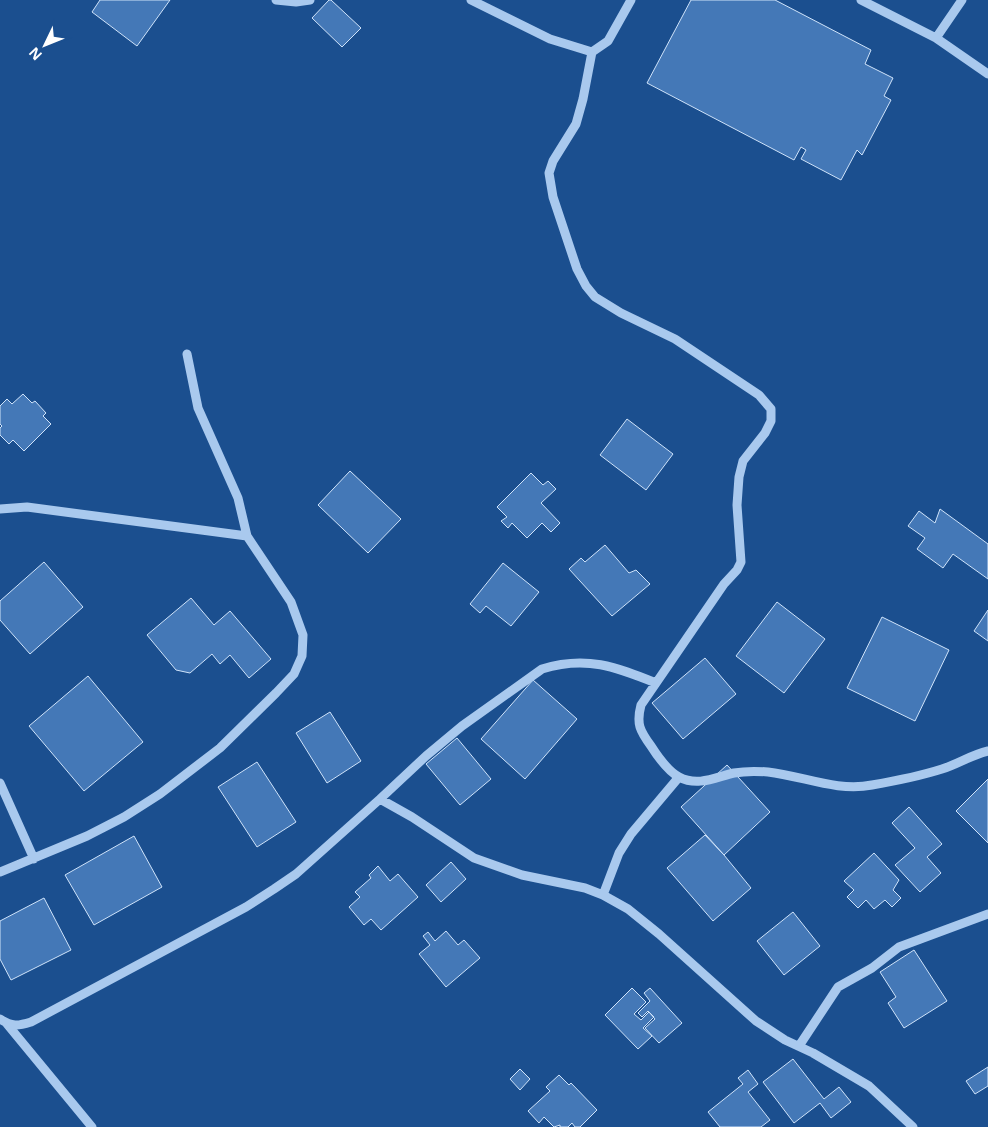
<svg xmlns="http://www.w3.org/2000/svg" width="988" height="1127" font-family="'Open Sans',sans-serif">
	<rect width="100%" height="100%" fill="#1b4f8f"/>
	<!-- building -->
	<path fill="#4478b7" stroke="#cfe3fa" d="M 100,0 L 170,0 L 137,46 L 92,12 Z
		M 329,0 L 331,0 L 361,28 L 342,47 L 312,18 Z
		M 691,0 L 775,0 L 871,50 L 865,64 L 893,78 L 884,96 L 891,100 L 862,155 L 857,150 L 841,180 L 801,159 L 806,150 L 801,147 L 794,160 L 647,83 Z
		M 23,394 L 32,403 L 35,401 L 46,413 L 43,416 L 51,424 L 24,451 L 13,440 L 9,444 L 0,435 L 0,428 L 2,426 L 0,424 L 0,406 L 7,399 L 12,404 Z
		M 627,419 L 673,454 L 646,490 L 600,455 Z
		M 350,471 L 401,519 L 368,553 L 318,505 Z
		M 531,473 L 543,485 L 548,481 L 556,489 L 541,503 L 560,523 L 551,532 L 542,523 L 527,538 L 512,523 L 508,528 L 501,521 L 507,517 L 497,507 Z
		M 940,509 L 988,544 L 988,579 L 953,554 L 943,568 L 917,549 L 925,538 L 908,526 L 919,511 L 935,523 Z
		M 605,545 L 629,573 L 636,570 L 650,584 L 612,616 L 569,569 L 581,558 L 585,562 Z
		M 44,562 L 83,607 L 30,654 L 0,620 L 0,601 Z
		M 503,563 L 539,592 L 511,626 L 486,606 L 480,613 L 470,604 Z
		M 191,598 L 214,625 L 230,611 L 271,659 L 249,678 L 230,655 L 220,664 L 212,654 L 190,673 L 176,670 L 147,635 Z
		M 777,602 L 825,639 L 784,693 L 736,656 Z
		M 988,610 L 988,641 L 974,631 Z
		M 882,617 L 949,650 L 915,721 L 847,688 Z
		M 705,658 L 736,694 L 683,739 L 652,703 Z
		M 88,676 L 143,742 L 84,791 L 29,726 Z
		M 533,680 L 577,719 L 525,779 L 481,739 Z
		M 330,712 L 361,761 L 327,783 L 296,733 Z
		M 457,738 L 491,779 L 460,805 L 426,764 Z
		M 257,762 L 296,822 L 257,847 L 218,787 Z
		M 727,765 L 770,812 L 724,855 L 681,807 Z
		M 988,779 L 988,843 L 956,811 Z
		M 909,807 L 942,844 L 927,857 L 941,873 L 920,892 L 895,865 L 915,848 L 892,823 Z
		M 705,835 L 724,855 L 751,888 L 713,921 L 667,868 Z
		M 134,836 L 162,887 L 94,925 L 65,875 Z
		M 874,853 L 899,880 L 893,890 L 901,898 L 892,907 L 885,900 L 874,909 L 866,900 L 858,908 L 847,897 L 854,890 L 844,881 Z
		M 451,862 L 466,879 L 441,902 L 426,885 Z
		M 378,866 L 390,881 L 398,874 L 418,897 L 381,930 L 371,919 L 364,925 L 349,907 L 360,897 L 355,892 L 371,878 L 369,875 Z
		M 44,898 L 71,950 L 11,980 L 0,959 L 0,921 Z
		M 793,912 L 820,946 L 784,975 L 757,941 Z
		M 446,931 L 458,945 L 464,940 L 480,958 L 446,987 L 419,954 L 430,945 L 423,936 L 428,932 L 435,941 Z
		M 914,950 L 947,1001 L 904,1028 L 888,1003 L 896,997 L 880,972 Z
		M 632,988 L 646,1002 L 634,1014 L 641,1020 L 649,1012 L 654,1017 L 643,1028 L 652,1036 L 638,1049 L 605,1015 Z
		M 650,988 L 682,1023 L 659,1043 L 645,1028 L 655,1019 L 648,1011 L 642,1017 L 638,1013 L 650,1001 L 644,993 Z
		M 793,1059 L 824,1099 L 839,1087 L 851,1102 L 831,1118 L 820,1103 L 794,1123 L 763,1082 Z
		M 988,1067 L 988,1086 L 975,1094 L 966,1081 Z
		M 520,1069 L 530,1079 L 520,1090 L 510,1079 Z
		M 748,1070 L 758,1084 L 748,1092 L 770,1120 L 761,1127 L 720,1127 L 708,1112 L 743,1084 L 738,1078 Z
		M 559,1075 L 569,1085 L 571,1083 L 597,1110 L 580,1127 L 575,1127 L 572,1123 L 568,1127 L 560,1127 L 560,1125 L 554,1127 L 544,1117 L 539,1123 L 528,1111 L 550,1091 L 546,1087 Z"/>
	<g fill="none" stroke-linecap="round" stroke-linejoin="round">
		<!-- minor -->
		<path stroke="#a9c9ee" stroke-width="9" d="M 276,0 L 296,2 L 310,0
			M 471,0 L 550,39 L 592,52
			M 631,0 L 608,41 L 592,52 L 583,99 L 576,124 L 553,161 L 549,173 L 553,197 L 577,269 L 586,286 L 595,297 L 621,313 L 675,339 L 759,395 L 771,409 L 771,421 L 765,433 L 743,461 L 739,477 L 737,505 L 741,562 L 737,570 L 724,584 L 641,705 C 636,724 640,731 651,746 C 658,757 668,771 679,777 C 698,787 716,777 734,773 C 745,771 756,771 768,772 C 803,776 837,792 872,785 C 895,781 920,776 942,769 C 958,764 971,755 988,751
			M 861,0 L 936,38 L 988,74
			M 936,38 L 962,0
			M 0,509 L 27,507 L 247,536
			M 0,783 L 34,859
			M 380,799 L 412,817 L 474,858 L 522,875 L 585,888 L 603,895 L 628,909 L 659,934 L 756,1021 L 785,1040 L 813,1053 L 869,1086 L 913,1127
			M 0,872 L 87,836 L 124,817 L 160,794 L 220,748 L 276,693 L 294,674 L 302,656 L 303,635 L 291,602 L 247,536 L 238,498 L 198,408 L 187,354
			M 603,895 L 619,853 L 631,834 L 679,777
			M 0,1019 C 12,1027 18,1026 31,1022 L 246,907 L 274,889 L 296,874 L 380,799 L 426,756 L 462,726 L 542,669 C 586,655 616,667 656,683
			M 7,1024 L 92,1127
			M 799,1046 L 838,987 L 872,968 L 899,947 L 988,914"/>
	</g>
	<!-- north arrow -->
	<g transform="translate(45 45) rotate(227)" stroke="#1b4f8f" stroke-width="4" paint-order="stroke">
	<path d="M0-4L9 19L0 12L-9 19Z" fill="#ffffff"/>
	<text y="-8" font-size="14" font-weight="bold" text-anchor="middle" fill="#ffffff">N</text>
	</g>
</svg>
